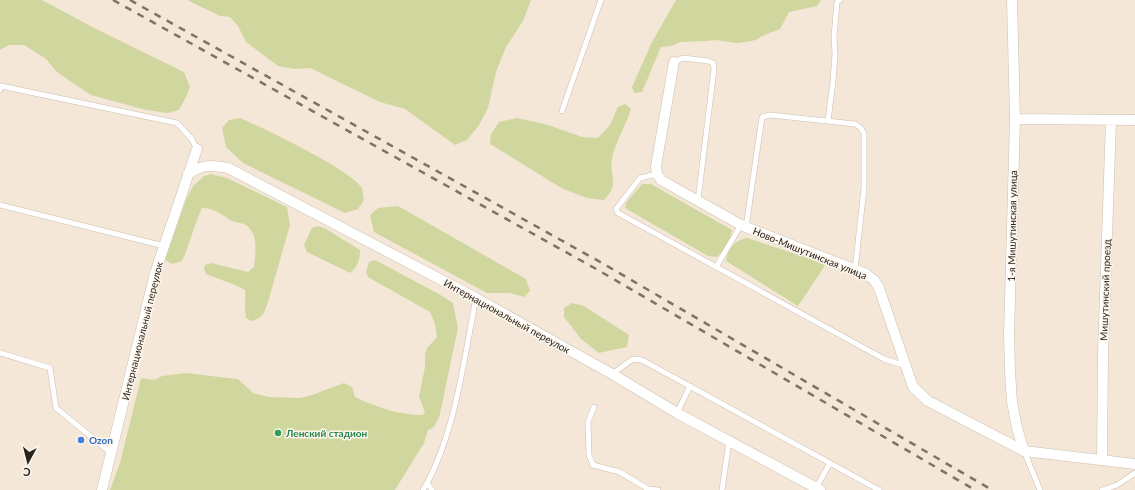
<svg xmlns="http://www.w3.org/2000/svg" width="1135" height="490" font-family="Lato,sans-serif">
	<rect width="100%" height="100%" fill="#f4e7d8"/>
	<!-- green -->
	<path fill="#cfd79e" d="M 0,0 L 42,0 L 98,30 L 184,72 L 190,87 L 186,97 L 179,110 L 167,113 L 146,110 L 91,95 L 71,82 L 56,71 L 46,59 L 24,45 L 9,45 L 0,50 Z
		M 187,0 L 531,0 L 523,21 L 506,47 L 496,72 L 488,108 L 479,125 L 467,140 L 455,145 L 405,109 L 380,102 L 310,68 L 295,69 L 278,66 L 246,42 L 238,26 L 230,17 L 220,16 Z
		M 676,0 L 821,0 L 817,6 L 789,12 L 780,29 L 762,36 L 756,40 L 746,42 L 737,43 L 715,40 L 707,41 L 680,42 L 671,46 L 661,47 L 642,92 L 634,93 L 632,87 L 652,42 Z
		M 625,104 L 631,109 C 626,126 615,142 612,159 C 609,177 620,184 604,200 L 587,198 L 563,189 L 490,144 L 491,134 L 499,122 L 517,118 L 548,125 L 582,137 L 598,138 L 610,125 L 618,107 Z
		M 240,118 C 262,127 353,171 362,188 C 363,191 363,197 364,200 L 358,209 L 345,213 L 243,163 L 226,147 L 222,128 L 229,120 Z
		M 211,174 L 227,178 L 287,207 L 290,225 L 268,302 C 264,313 263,318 251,321 L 246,318 C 244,308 246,299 245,290 L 235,285 L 206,274 L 204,269 L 205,265 L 211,263 L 248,272 L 254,267 C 255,255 259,235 247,226 C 242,222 235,223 230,220 C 220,213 214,208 202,208 C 194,225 190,244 182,261 L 172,264 L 165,260 L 186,200 L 193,186 L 204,176 Z
		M 642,184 L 651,184 L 732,230 C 730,241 724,249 717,257 L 708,256 L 625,208 L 626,203 Z
		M 398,206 L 526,279 L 530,291 L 524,297 L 510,293 L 487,293 L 374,232 L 370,215 L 378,208 Z
		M 318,226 L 326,229 L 360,250 C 360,259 358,267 350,273 L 307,252 L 304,245 L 312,228 Z
		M 747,238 L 826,264 L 798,306 L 726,261 C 728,248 734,241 747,238 Z
		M 375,260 L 439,294 L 453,303 L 458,328 L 439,418 L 433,428 L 428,430 L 424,443 L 395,490 L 110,490 L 120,463 L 141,378 L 154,380 L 162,376 L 186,373 L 228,378 L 238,379 L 253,393 L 269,397 L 300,398 L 312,395 L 344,383 L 352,387 L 355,397 C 376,407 399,415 422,415 L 425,412 L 419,397 L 425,367 L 425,354 L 427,348 L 437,337 L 435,324 L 430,312 L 368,277 L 366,272 L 369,262 Z
		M 572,303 L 584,306 L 629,335 L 627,347 L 599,353 L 581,339 L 564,317 L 564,308 Z"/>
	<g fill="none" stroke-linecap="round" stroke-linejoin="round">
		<!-- service casing -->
		<g stroke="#cbbfb0" stroke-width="6">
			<path id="service" d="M 674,62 L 683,58 L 708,61 L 713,63 L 714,69 L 698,200
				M 0,90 L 1,86 L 177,123 L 191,138 L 197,149
				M 562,111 L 601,0
				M 828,121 L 833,81 L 835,54 L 834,37 L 837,2 L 840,0
				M 657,174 L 640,178 L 616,209 L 618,213 L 884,359 L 906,366
				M 0,205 L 164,246
				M 746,227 L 762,117 L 770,115 L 855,124 L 861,128 L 864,134 L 864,188 L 855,270
				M 716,267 L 741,225
				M 0,353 L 50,368 L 56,408 L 111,453
				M 612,374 L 633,359 L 642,360 L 879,490
				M 594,407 L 588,422 L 589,455 L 593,465 L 620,472 L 648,489 L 658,490
				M 677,413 L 690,386
				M 1024,451 L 1040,490
				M 427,483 L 432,490
				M 816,488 L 830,463
				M 423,490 C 455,437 464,358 476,298
				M 722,490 L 729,441
				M 1102,490 L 1117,485 L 1135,473"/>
		</g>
		<!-- minor casing -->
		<g stroke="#cbbfb0" stroke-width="11">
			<path id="minor" d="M 1012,0 L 1015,119 L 1009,335 L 1010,371 L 1012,402 L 1017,428 L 1024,451
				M 674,62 L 656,166 L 657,174 L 661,180 L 741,225 L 866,274 L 874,280 L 879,288 L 913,387 L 928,401 L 1024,451 L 1135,464
				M 1015,119 L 1135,120
				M 188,174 C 203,164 211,165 228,168 L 476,298 L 612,374 L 677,413 L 820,490
				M 1102,460 L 1103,354 L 1111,120
				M 102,490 L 155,273 L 197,149"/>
		</g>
		<!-- service -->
		<use href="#service" stroke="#fff" stroke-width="5"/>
		<!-- minor -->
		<use href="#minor" stroke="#fff" stroke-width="10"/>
		<!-- rail -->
		<path stroke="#7b7269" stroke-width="2.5" stroke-dasharray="7 7" stroke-linecap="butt" d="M 113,0 L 598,270 L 975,490
			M 130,0 L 602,263 L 992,490"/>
	</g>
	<!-- markers -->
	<circle fill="#2e9e5b" stroke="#fdf6ec" stroke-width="1.5" cx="278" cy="433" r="4"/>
	<circle fill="#3f7fe0" stroke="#fdf6ec" stroke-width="1.5" cx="81" cy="440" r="4"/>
	<g text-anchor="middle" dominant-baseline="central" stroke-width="3" stroke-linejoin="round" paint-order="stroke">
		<!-- street labels -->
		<g font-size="10" fill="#27221d" stroke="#fdf6ec">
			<text transform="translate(1012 226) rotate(-89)">1-я Мишутинская улица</text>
			<text transform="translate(810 253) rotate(22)">Ново-Мишутинская улица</text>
			<text transform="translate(1105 290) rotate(-88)">Мишутинский проезд</text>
			<text transform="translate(507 316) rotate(29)">Интернациональный переулок</text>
			<text transform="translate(142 331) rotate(-76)">Интернациональный переулок</text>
		</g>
		<!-- leisure labels -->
		<g font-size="10" font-weight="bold" fill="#27864d" stroke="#fdf6ec" text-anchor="start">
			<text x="286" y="433">Ленский стадион</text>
		</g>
		<!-- shop labels -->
		<g font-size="10" font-weight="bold" fill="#366cbe" stroke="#fdf6ec" text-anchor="start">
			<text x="89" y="440">Ozon</text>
		</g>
	</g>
	<!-- north arrow -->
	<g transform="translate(28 462) rotate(187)" stroke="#fdf6ec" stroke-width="3" paint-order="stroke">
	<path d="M0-3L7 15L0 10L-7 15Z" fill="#27221d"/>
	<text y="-6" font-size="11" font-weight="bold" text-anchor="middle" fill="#27221d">С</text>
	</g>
</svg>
